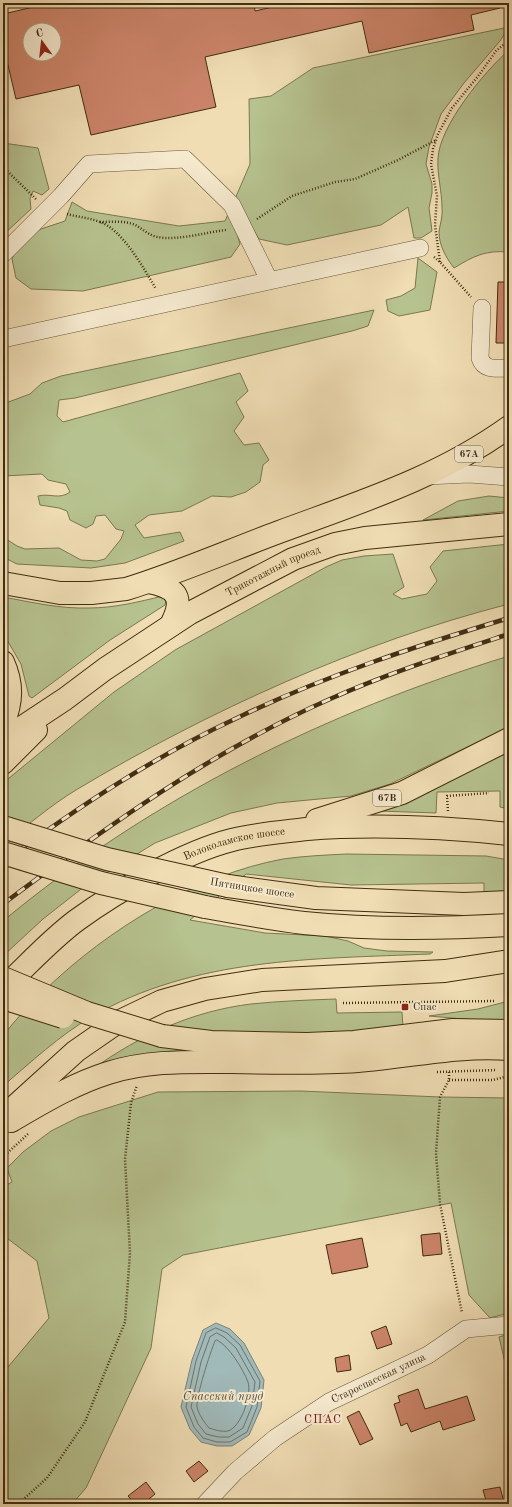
<svg xmlns="http://www.w3.org/2000/svg" width="512" height="1507" font-family="'Old Standard TT',serif">
	<rect width="100%" height="100%" fill="#f0ddb4"/>
	<filter id="stains"><feTurbulence type="fractalNoise" baseFrequency=".005" numOctaves="4"/><feColorMatrix values="0 0 0 0 .2 0 0 0 0 .09 0 0 0 0 .02 0 0 0 .5 -.17"/></filter>
	<radialGradient id="worn" r=".72"><stop offset=".6" stop-color="#630" stop-opacity="0"/><stop offset="1" stop-color="#630" stop-opacity=".3"/></radialGradient>
	<!-- green -->
	<path fill="#b6c28f" stroke="#7b7850" d="M 509,27 L 500,41 L 464,83 L 441,114 L 429,147 L 426,164 L 432,184 L 432,193 L 429,208 L 432,231 L 421,238 L 414,238 L 408,207 L 381,225 L 287,245 L 259,239 L 235,199 L 250,164 L 249,99 L 271,96 L 313,68 Z
		M 509,50 L 509,252 C 485,250 474,256 454,268 C 446,258 439,245 439,232 C 440,224 443,216 442,208 C 442,191 437,175 438,159 C 439,126 485,71 509,50 Z
		M 3,143 L 38,148 L 49,189 L 42,195 L 33,191 L 30,199 L 31,209 L 3,235 Z
		M 72,202 L 87,211 L 179,226 L 225,221 L 228,214 L 237,234 L 240,244 L 231,257 L 83,291 L 31,289 L 16,278 L 12,259 L 20,241 L 41,229 L 65,221 Z
		M 418,258 L 437,272 L 430,310 L 399,316 L 388,311 L 386,300 L 401,296 L 415,288 Z
		M 374,310 L 368,326 L 352,331 L 75,398 L 59,400 L 57,416 L 63,422 L 240,373 L 248,391 L 236,402 L 244,417 L 234,431 L 244,445 L 259,443 L 269,460 L 263,465 L 260,482 L 246,492 L 231,497 L 212,496 L 182,511 L 149,515 L 135,525 L 144,538 L 180,532 L 184,541 L 125,563 L 91,568 L 17,564 L 3,557 L 3,537 L 17,546 L 25,549 L 59,548 L 81,560 L 97,561 L 105,559 L 121,539 L 124,531 L 116,529 L 105,515 L 96,516 L 93,524 L 86,528 L 70,520 L 67,511 L 59,508 L 40,505 L 38,496 C 51,493 59,500 70,492 L 66,484 L 48,480 L 42,474 L 3,476 L 3,404 L 30,394 L 42,383 L 61,376 Z
		M 489,496 L 509,498 L 509,511 L 423,520 L 458,501 Z
		M 509,544 L 509,604 C 360,642 208,711 76,790 C 51,805 27,826 3,844 L 3,783 L 114,692 L 175,650 L 326,567 L 342,560 L 364,556 L 393,554 L 404,587 L 393,594 L 402,599 L 427,594 L 437,581 L 430,567 L 443,551 Z
		M 163,596 L 166,601 L 165,605 L 110,640 L 32,698 L 29,696 L 21,664 L 3,633 L 3,597 C 31,602 60,609 89,608 C 114,608 138,602 163,596 Z
		M 509,656 L 509,727 L 390,784 L 351,796 L 277,803 L 231,813 L 155,843 L 85,886 L 43,919 L 3,956 L 3,921 C 151,798 326,712 509,656 Z
		M 509,749 L 509,809 L 500,807 L 500,791 L 437,792 L 436,813 L 378,811 Z
		M 347,854 L 486,856 L 509,860 L 509,892 L 484,894 L 484,883 L 351,885 L 246,874 L 190,920 L 265,933 L 325,936 L 348,941 L 364,948 L 387,951 L 433,952 L 430,954 C 315,959 194,957 91,1017 C 59,1036 31,1062 3,1086 C 3,1076 0,1046 3,1038 C 7,1027 36,999 45,990 C 108,929 196,875 283,859 C 304,856 325,855 347,854 Z
		M 336,999 L 337,1013 L 402,1012 L 404,1042 L 93,1069 C 140,1035 193,1011 251,1004 C 280,1001 308,1000 336,999 Z
		M 509,1001 L 509,1023 L 429,1016 L 478,1009 Z
		M 301,1091 L 440,1097 L 509,1098 L 509,1313 L 490,1318 L 469,1295 L 451,1203 L 183,1255 L 162,1269 L 151,1348 L 86,1488 L 72,1504 L 3,1504 L 3,1373 L 49,1318 L 37,1261 L 3,1235 L 3,1187 L 12,1182 L 7,1168 L 23,1152 L 51,1131 L 79,1117 L 158,1092 Z
		M 509,1334 L 509,1380 L 499,1337 Z"/>
	<!-- water -->
	<path fill="#a0b9b9" stroke="#7a8176" d="M 216,1323 L 230,1329 L 244,1343 L 264,1380 L 261,1408 L 249,1435 L 232,1446 L 217,1446 L 201,1442 L 190,1429 L 181,1407 L 192,1360 L 203,1330 Z"/>
	<g fill="none" stroke-linecap="round" stroke-linejoin="round">
		<!-- shore -->
		<path stroke="#707365" stroke-width="1" d="M 216,1328 L 227,1333 L 240,1345 L 260,1381 L 257,1407 L 247,1432 L 230,1442 L 217,1442 L 203,1438 L 194,1427 L 186,1407 L 196,1361 L 206,1333 Z
			M 217,1333 L 224,1337 L 236,1348 L 255,1382 L 252,1406 L 243,1428 L 229,1437 L 218,1437 L 206,1434 L 198,1424 L 191,1407 L 201,1362 L 210,1337 Z
			M 217,1340 C 229,1346 243,1369 248,1382 C 252,1395 241,1427 228,1431 C 222,1432 215,1430 209,1428 C 204,1422 199,1415 197,1407 C 196,1396 210,1353 215,1341 Z"/>
	</g>
	<!-- building -->
	<path fill="#cb8469" stroke="#402d11" fill-rule="evenodd" d="M 51,3 L 254,3 L 255,11 L 290,3 L 499,3 L 500,8 L 471,15 L 474,30 L 369,53 L 362,21 L 205,57 L 216,107 L 91,135 L 79,85 L 16,99 L 3,44 L 3,14 ZM 30,30 L 54,30 L 54,54 L 30,54 Z
		M 498,282 L 509,282 L 509,343 L 496,343 Z
		M 440,1233 L 442,1254 L 423,1256 L 421,1235 Z
		M 362,1238 L 368,1267 L 332,1274 L 326,1245 Z
		M 386,1326 L 392,1344 L 377,1349 L 371,1332 Z
		M 349,1355 L 351,1370 L 337,1372 L 335,1358 Z
		M 418,1389 L 425,1409 L 467,1396 L 475,1420 L 443,1430 L 440,1421 L 411,1432 L 407,1423 L 401,1426 L 394,1404 L 400,1402 L 398,1396 Z
		M 359,1411 L 373,1439 L 360,1445 L 347,1417 Z
		M 199,1461 L 208,1471 L 194,1482 L 186,1471 Z
		M 146,1482 L 155,1494 L 143,1504 L 135,1504 L 128,1496 Z
		M 500,1487 L 504,1502 L 487,1504 L 483,1490 Z"/>
	<g fill="none" stroke-linecap="round" stroke-linejoin="round">
		<!-- minor casing -->
		<g stroke="#6c593a" stroke-width="18">
			<g id="minor">
				<path d="M 3,254 L 61,196 L 89,164 L 185,159 L 232,205 L 269,280"/>
				<path d="M 482,308 L 480,358 C 484,371 497,368 509,368"/>
				<path d="M 3,339 L 420,248"/>
				<path d="M 427,476 L 469,474 L 509,477"/>
				<path id="s1" d="M 205,1504 L 235,1472 L 275,1438 L 329,1402 L 428,1355 L 466,1329 L 509,1325"/>
			</g>
		</g>
		<!-- major casing -->
		<g stroke="#402d11" stroke-width="24">
			<g id="major">
				<path d="M 149,582 C 177,588 185,597 171,625"/>
				<path d="M 3,583 L 60,593 L 91,593 L 126,589 C 178,573 228,551 279,532 C 360,502 438,478 509,427"/>
				<path d="M 3,662 C 13,684 12,702 3,724"/>
				<path id="s2" d="M 3,740 L 65,699 L 105,669 L 190,613 L 293,559 L 335,544 L 365,538 L 509,524"/>
				<path d="M 3,763 L 36,730"/>
				<path d="M 317,820 L 402,793 L 509,739"/>
				<path d="M 228,886 L 316,898 L 464,904 L 509,902"/>
				<path d="M 205,907 C 238,913 271,919 304,923 C 372,930 441,929 509,925"/>
				<path id="s3" d="M 3,988 C 27,966 50,940 77,920 C 117,891 184,852 232,840 C 256,834 282,832 307,829 C 375,824 441,827 509,834"/>
				<path d="M 162,1036 L 211,1042 L 307,1044 L 354,1042 L 453,1030 L 509,1031"/>
				<path d="M 3,1117 L 76,1051 L 118,1022 L 162,1001 L 205,989 L 262,980 L 445,971 L 509,961"/>
				<path d="M 11,1121 C 42,1103 73,1084 108,1073 C 149,1060 190,1062 231,1062 C 274,1063 316,1064 358,1061 C 409,1057 458,1045 509,1049"/>
			</g>
		</g>
		<!-- path -->
		<path stroke="#402d11" stroke-width="2.5" stroke-dasharray="1 2" stroke-linecap="butt" d="M 3,167 L 36,199
			M 67,214 C 78,217 90,218 100,222 C 123,230 144,269 156,289
			M 257,219 L 292,196 L 335,182 L 355,179 L 398,160 L 436,140
			M 100,222 C 112,222 127,220 137,226 C 144,230 150,236 158,237 C 177,241 207,232 226,230
			M 434,257 L 440,262 L 471,297
			M 440,262 L 435,225 L 437,196 L 431,164 L 433,149 L 438,134 L 452,108 L 479,75 L 496,51 L 509,40
			M 448,811 L 447,796 L 489,793
			M 343,1003 L 495,1001
			M 437,1072 L 497,1070
			M 449,1072 L 449,1080 L 440,1097 L 436,1153 L 440,1204 L 462,1313
			M 449,1080 L 493,1080 L 509,1076
			M 3,1157 L 28,1134
			M 18,1504 L 47,1478 L 85,1422 L 125,1322 L 130,1253 L 125,1159 L 131,1103 L 137,1085"/>
		<!-- minor -->
		<use href="#minor" stroke="#f5e9ce" stroke-width="17"/>
		<!-- major -->
		<use href="#major" stroke="#f0ddb4" stroke-width="22"/>
		<!-- rail casing -->
		<g stroke="#402d11" stroke-width="4.5">
			<path id="rail" d="M 3,862 C 77,808 153,757 237,718 C 324,676 416,646 509,618
				M 3,904 C 106,827 212,751 330,699 C 388,673 448,654 509,634"/>
		</g>
		<!-- rail -->
		<use href="#rail" stroke="#f5e9ce" stroke-width="3" stroke-dasharray="9" stroke-linecap="butt"/>
		<!-- major-bridge casing -->
		<g stroke="#402d11" stroke-width="24" stroke-linecap="butt">
			<path id="major-bridge" d="M 3,827 L 107,859 L 228,886
				M 3,853 L 101,883 L 205,907
				M 3,978 L 87,1013 L 162,1036
				M 3,998 L 63,1017"/>
		</g>
		<!-- major-bridge -->
		<use href="#major-bridge" stroke="#f0ddb4" stroke-width="22"/>
	</g>
	<!-- markers -->
	<rect fill="#8f2418" stroke="#f5e9ce" stroke-width="1.5" x="401" y="1003" width="8" height="8" rx="2"/>
	<g text-anchor="middle" dominant-baseline="central" stroke-width="4" stroke-linejoin="round" paint-order="stroke">
		<!-- shield labels -->
		<g fill="#f5e9ce" stroke="#76654a" stroke-width="1">
			<rect x="455" y="446" width="28" height="16" rx="3"/>
			<rect x="373" y="790" width="28" height="16" rx="3"/>
		</g>
		<g font-size="10" font-weight="bold" fill="#402d11">
			<text x="469" y="454">67A</text>
			<text x="387" y="798">67B</text>
		</g>
		<!-- street labels -->
		<g font-size="11" fill="#402d11" stroke="#f5e9ce">
			<text stroke="none"><textPath href="#s2" startOffset="319">Трикотажный проезд</textPath></text>
			<text stroke="none"><textPath href="#s3" startOffset="277">Волоколамское шоссе</textPath></text>
			<text transform="translate(252 889) rotate(9)">Пятницкое шоссе</text>
			<text stroke="none"><textPath href="#s1" startOffset="216">Староспасская улица</textPath></text>
		</g>
		<!-- poi labels -->
		<g font-size="11" fill="#402d11" stroke="#f5e9ce" text-anchor="start">
			<text x="413" y="1007">Спас</text>
		</g>
		<!-- water labels -->
		<g font-size="12" font-style="italic" fill="#58503b" stroke="#f5e9ce">
			<text x="223" y="1397">Спасский пруд</text>
		</g>
		<!-- neighbourhood labels -->
		<g font-size="12" letter-spacing="1" fill="#7a1f14" stroke="#f5e9ce">
			<text x="323" y="1420">СПАС</text>
		</g>
	</g>
	<!-- margin -->
	<rect width="512" height="1507" fill="none" stroke="#f0ddb4" stroke-width="16"/>
	<rect x="4" y="4" width="504" height="1499" fill="none" stroke="#402d11" stroke-width="2"/>
	<rect x="8" y="8" width="496" height="1491" fill="none" stroke="#402d11"/>
	<!-- north arrow -->
	<g transform="translate(42 42) rotate(345)"><circle r="19" fill="#f5e9ce" stroke="#ad9e82"/>
	<path d="M0-3L7 15L0 10L-7 15Z" fill="#8f2418"/>
	<text y="-6" font-size="11" font-weight="bold" text-anchor="middle" fill="#402d11">С</text>
	</g>
	<rect width="100%" height="100%" filter="url(#stains)"/>
	<rect width="100%" height="100%" fill="url(#worn)"/>
</svg>
